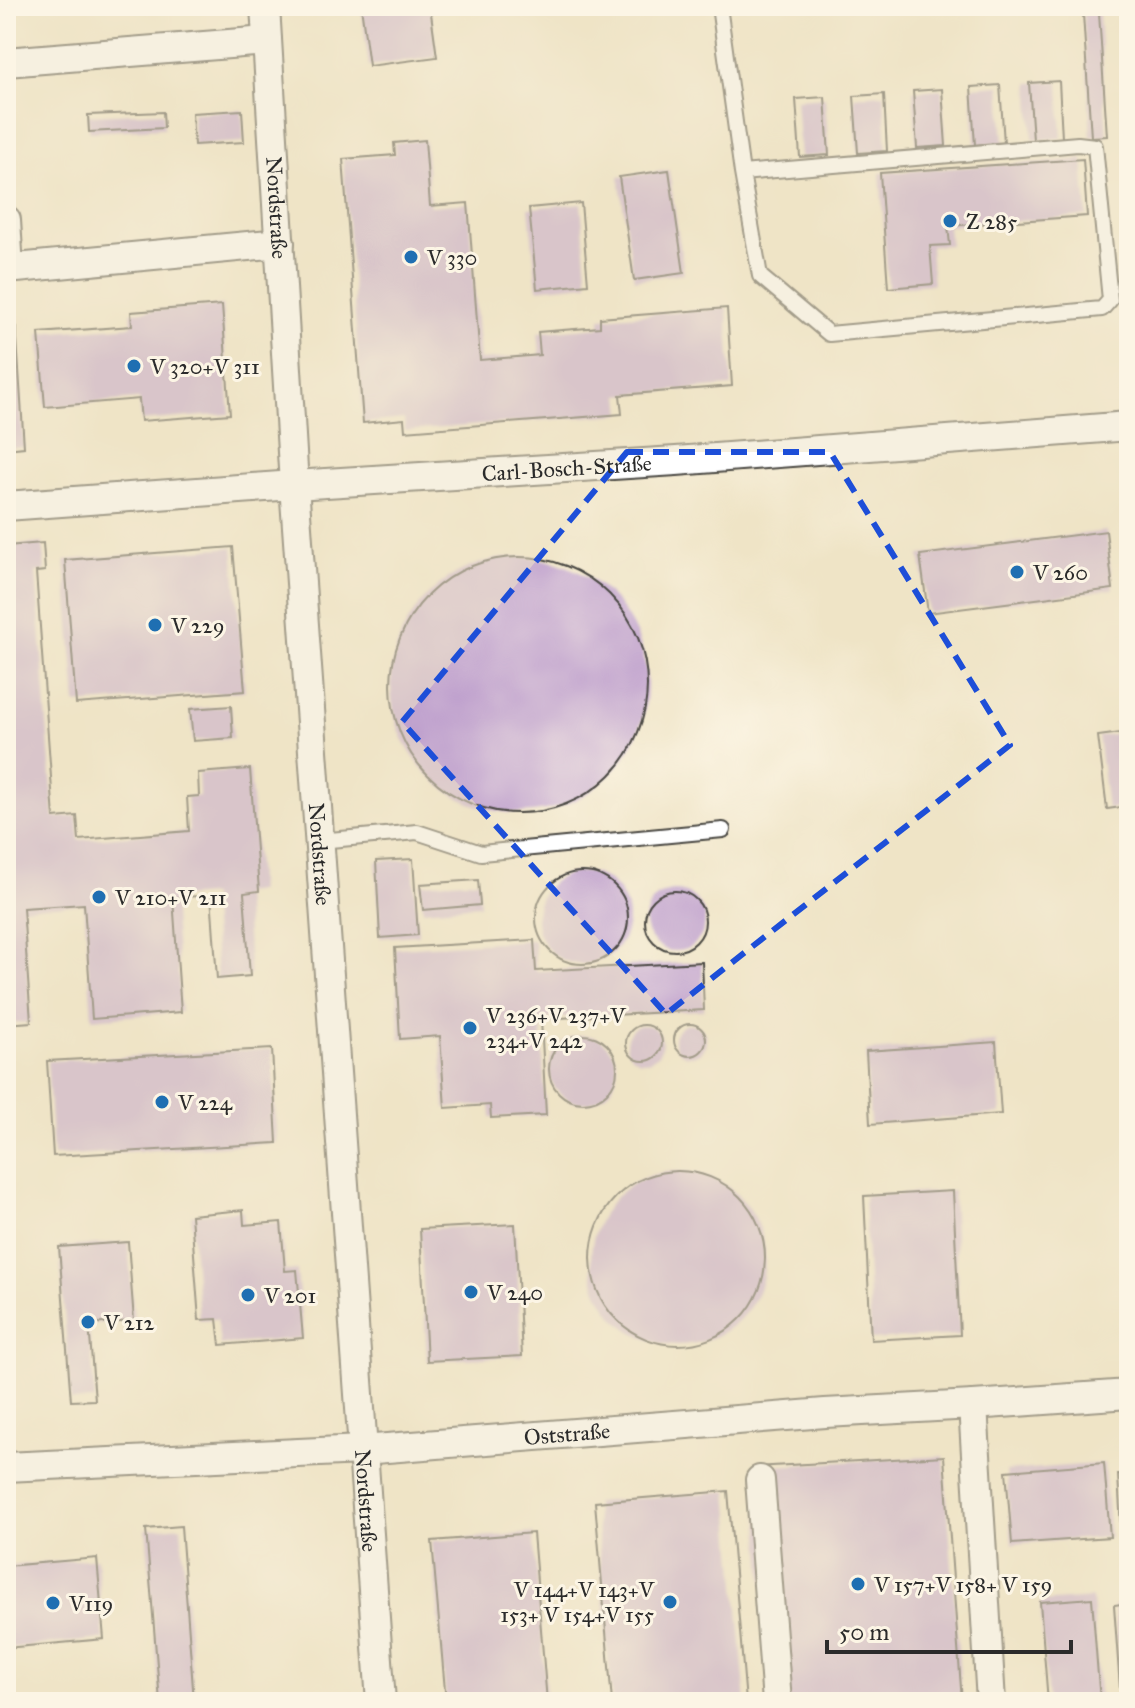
<svg xmlns="http://www.w3.org/2000/svg" width="1135" height="1708" font-family="'IM FELL Great Primer',serif">
	<rect width="100%" height="100%" fill="#fcf5e5"/>
	<filter id="ink" filterUnits="userSpaceOnUse"><feTurbulence type="fractalNoise" baseFrequency=".0125" numOctaves="2"/><feDisplacementMap in="SourceGraphic" scale="16" xChannelSelector="R" yChannelSelector="G"/><feConvolveMatrix kernelMatrix="1 2 1 2 8 2 1 2 1" color-interpolation-filters="sRGB"/></filter>
	<filter id="wash" filterUnits="userSpaceOnUse"><feTurbulence type="fractalNoise" baseFrequency=".006" numOctaves="4" result="noise"/><feDisplacementMap in="SourceGraphic" scale="32" xChannelSelector="R" yChannelSelector="G"/><feGaussianBlur stdDeviation="1.8" result="paint"/><feColorMatrix in="noise" values="0 0 0 0 0 0 0 0 0 0 0 0 0 0 0 0 0 1.4 0 .05"/><feComposite in="paint" operator="in"/></filter>
	<g filter="url(#wash)">
		<rect width="100%" height="100%" fill="#efe4c6"/>
		<g id="blocks">
			<!-- building -->
			<path fill="#bfa1ce" d="M 361,6 L 430,6 L 437,57 L 369,66 Z
				M 1099,13 L 1107,136 L 1091,137 L 1083,14 Z
				M 1059,81 L 1062,138 L 1033,140 L 1029,83 Z
				M 1000,85 L 1004,143 L 975,145 L 971,87 Z
				M 942,89 L 946,146 L 917,148 L 913,91 Z
				M 884,94 L 887,151 L 858,153 L 854,96 Z
				M 825,97 L 829,155 L 800,157 L 796,99 Z
				M 242,110 L 244,142 L 194,145 L 192,113 Z
				M 163,112 L 164,128 L 89,132 L 88,115 Z
				M 425,140 L 430,206 L 468,203 L 480,360 L 540,355 L 538,332 L 600,327 L 600,318 L 727,308 L 732,386 L 620,395 L 622,414 L 405,431 L 404,419 L 363,423 L 343,159 L 395,155 L 394,143 Z
				M 1083,159 L 1087,216 L 948,226 L 950,245 L 930,246 L 933,284 L 888,288 L 880,173 Z
				M 669,170 L 684,273 L 634,280 L 619,177 Z
				M 581,203 L 588,284 L 537,289 L 529,208 Z
				M 222,305 L 230,414 L 141,421 L 139,399 L 45,407 L 39,333 L 132,326 L 131,312 Z
				M 15,308 L 24,447 L 6,449 L 6,309 Z
				M 1106,531 L 1113,589 L 928,613 L 920,555 Z
				M 43,543 L 45,571 L 36,572 L 54,818 L 77,816 L 79,840 L 189,831 L 187,797 L 199,796 L 198,773 L 250,769 L 259,891 L 244,893 L 250,976 L 217,979 L 211,895 L 173,898 L 181,1012 L 92,1019 L 84,904 L 23,908 L 31,1022 L 6,1024 L 6,789 L 12,789 L 6,703 L 6,546 Z
				M 233,547 L 245,691 L 76,704 L 65,560 Z
				M391 685a128 128 0 1 1 256 0a128 128 0 1 1-256 0Z
				M 231,706 L 233,738 L 193,741 L 190,709 Z
				M 1129,732 L 1129,806 L 1107,809 L 1098,736 Z
				M 413,859 L 418,935 L 380,938 L 376,861 Z
				M536 918a46 46 0 1 1 92 0a46 46 0 1 1-92 0Z
				M 478,880 L 480,905 L 423,910 L 420,884 Z
				M645 921a30 30 0 1 1 60 0a30 30 0 1 1-60 0Z
				M 534,940 L 536,971 L 702,962 L 704,1010 L 541,1019 L 546,1115 L 491,1118 L 490,1105 L 445,1108 L 440,1036 L 400,1039 L 395,948 Z
				M674 1040a16 16 0 1 1 32 0a16 16 0 1 1-32 0Z
				M626 1043a18 18 0 1 1 36 0a18 18 0 1 1-36 0Z
				M549 1069a34 34 0 1 1 68 0a34 34 0 1 1-68 0Z
				M 996,1042 L 1001,1114 L 870,1124 L 866,1051 Z
				M 272,1049 L 277,1143 L 53,1156 L 47,1061 Z
				M591 1258a87 87 0 1 1 174 0a87 87 0 1 1-174 0Z
				M 953,1191 L 960,1335 L 871,1340 L 864,1196 Z
				M 243,1210 L 244,1225 L 281,1222 L 285,1271 L 297,1270 L 303,1338 L 220,1345 L 217,1319 L 199,1320 L 191,1215 Z
				M 515,1224 L 522,1356 L 427,1361 L 420,1229 Z
				M 128,1242 L 134,1321 L 89,1324 L 95,1400 L 71,1401 L 59,1247 Z
				M 944,1456 L 962,1702 L 772,1702 L 755,1467 Z
				M 1104,1463 L 1110,1537 L 1012,1544 L 1006,1471 Z
				M 1118,1475 L 1129,1475 L 1129,1581 L 1124,1581 Z
				M 728,1491 L 746,1702 L 612,1702 L 595,1502 Z
				M 181,1526 L 194,1702 L 160,1702 L 146,1529 Z
				M 533,1533 L 547,1702 L 446,1702 L 432,1541 Z
				M 97,1558 L 104,1639 L 6,1648 L 6,1566 Z
				M 1092,1598 L 1100,1702 L 1048,1702 L 1040,1602 Z
				M 1129,1603 L 1129,1702 L 1121,1702 L 1114,1605 Z"/>
		</g>
	</g>
	<g filter="url(#ink)">
		<use href="#blocks" fill-opacity="0" stroke="#484742" stroke-width="2"/>
		<g fill="none" stroke-linecap="round" stroke-linejoin="round">
			<!-- lane casing -->
			<g stroke="#484742" stroke-width="18">
				<path id="lane" d="M 719,6 L 742,173 L 760,276 L 829,334 L 1102,309 L 1110,300 L 1095,146 L 1078,144 L 742,173
					M 319,841 L 417,832 L 481,853 L 723,830"/>
			</g>
			<!-- street casing -->
			<g stroke="#484742" stroke-width="32">
				<g id="street">
					<path id="s1" d="M 265,6 L 294,485 L 381,1702"/>
					<path d="M 6,62 L 267,41"/>
					<path d="M 6,220 L 9,268"/>
					<path d="M 6,269 L 280,243"/>
					<path id="s2" d="M 6,506 L 294,485 L 676,461 L 1129,426"/>
					<path d="M 973,1405 L 991,1702"/>
					<path id="s3" d="M 6,1467 L 362,1450 L 825,1413 L 973,1405 L 1129,1394"/>
					<path d="M 760,1480 L 777,1702"/>
				</g>
			</g>
			<!-- lane -->
			<use href="#lane" stroke="#fff" stroke-width="14"/>
			<!-- street -->
			<use href="#street" stroke="#fff" stroke-width="28"/>
		</g>
	</g>
	<!-- marked area -->
	<path d="M0 0H1135V1708H0ZM 627,452 L 830,452 L 1010,745 L 666,1014 L 402,722 Z" fill="#efe4c6" fill-opacity=".55" fill-rule="evenodd"/>
	<path fill="none" stroke="#1d4ed8" stroke-width="6" stroke-dasharray="16 10" stroke-linejoin="round" d="M 627,452 L 830,452 L 1010,745 L 666,1014 L 402,722 Z"/>
	<!-- markers -->
	<g fill="#1f6fb2" stroke="#fcf5e5" stroke-width="3">
		<circle cx="950" cy="221" r="8"/>
		<circle cx="411" cy="257" r="8"/>
		<circle cx="134" cy="366" r="8"/>
		<circle cx="1017" cy="572" r="8"/>
		<circle cx="155" cy="625" r="8"/>
		<circle cx="99" cy="897" r="8"/>
		<circle cx="470" cy="1028" r="8"/>
		<circle cx="162" cy="1102" r="8"/>
		<circle cx="471" cy="1292" r="8"/>
		<circle cx="248" cy="1295" r="8"/>
		<circle cx="88" cy="1322" r="8"/>
		<circle cx="858" cy="1584" r="8"/>
		<circle cx="670" cy="1602" r="8"/>
		<circle cx="53" cy="1603" r="8"/>
	</g>
	<g text-anchor="middle" dominant-baseline="central" stroke-width="6" stroke-linejoin="round" paint-order="stroke">
		<!-- street labels -->
		<g font-size="22" fill="#2b2b2b" stroke="#fcf5e5">
			<text stroke="none"><textPath href="#s1" startOffset="202">Nordstraße</textPath></text>
			<text stroke="none"><textPath href="#s2" startOffset="562">Carl-Bosch-Straße</textPath></text>
			<text stroke="none"><textPath href="#s1" startOffset="850">Nordstraße</textPath></text>
			<text stroke="none"><textPath href="#s3" startOffset="562">Oststraße</textPath></text>
			<text stroke="none"><textPath href="#s1" startOffset="1498">Nordstraße</textPath></text>
		</g>
		<!-- poi labels -->
		<g font-size="22" fill="#2b2b2b" stroke="#fcf5e5" text-anchor="start">
			<text x="966" y="221">Z 285</text>
			<text x="427" y="257">V 330</text>
			<text x="150" y="366">V 320+V 311</text>
			<text x="1033" y="572">V 260</text>
			<text x="171" y="625">V 229</text>
			<text x="115" y="897">V 210+V 211</text>
			<text x="486" y="1015">V 236+V 237+V<tspan x="486" dy="25">234+V 242</tspan></text>
			<text x="178" y="1102">V 224</text>
			<text x="487" y="1292">V 240</text>
			<text x="264" y="1295">V 201</text>
			<text x="104" y="1322">V 212</text>
			<text x="874" y="1584">V 157+V 158+ V 159</text>
			<text x="654" y="1589" text-anchor="end">V 144+V 143+V<tspan x="654" dy="25">153+ V 154+V 155</tspan></text>
			<text x="69" y="1603">V119</text>
		</g>
	</g>
	<!-- margin -->
	<rect width="1135" height="1708" fill="none" stroke="#fcf5e5" stroke-width="32"/>
	<!-- scale -->
	<path d="M827 1640v12h244v-12" fill="none" stroke="#2b2b2b" stroke-width="4"/>
	<text x="839" y="1640" font-size="24" fill="#2b2b2b" stroke="#fcf5e5" stroke-width="6" paint-order="stroke">50 m</text>
</svg>
